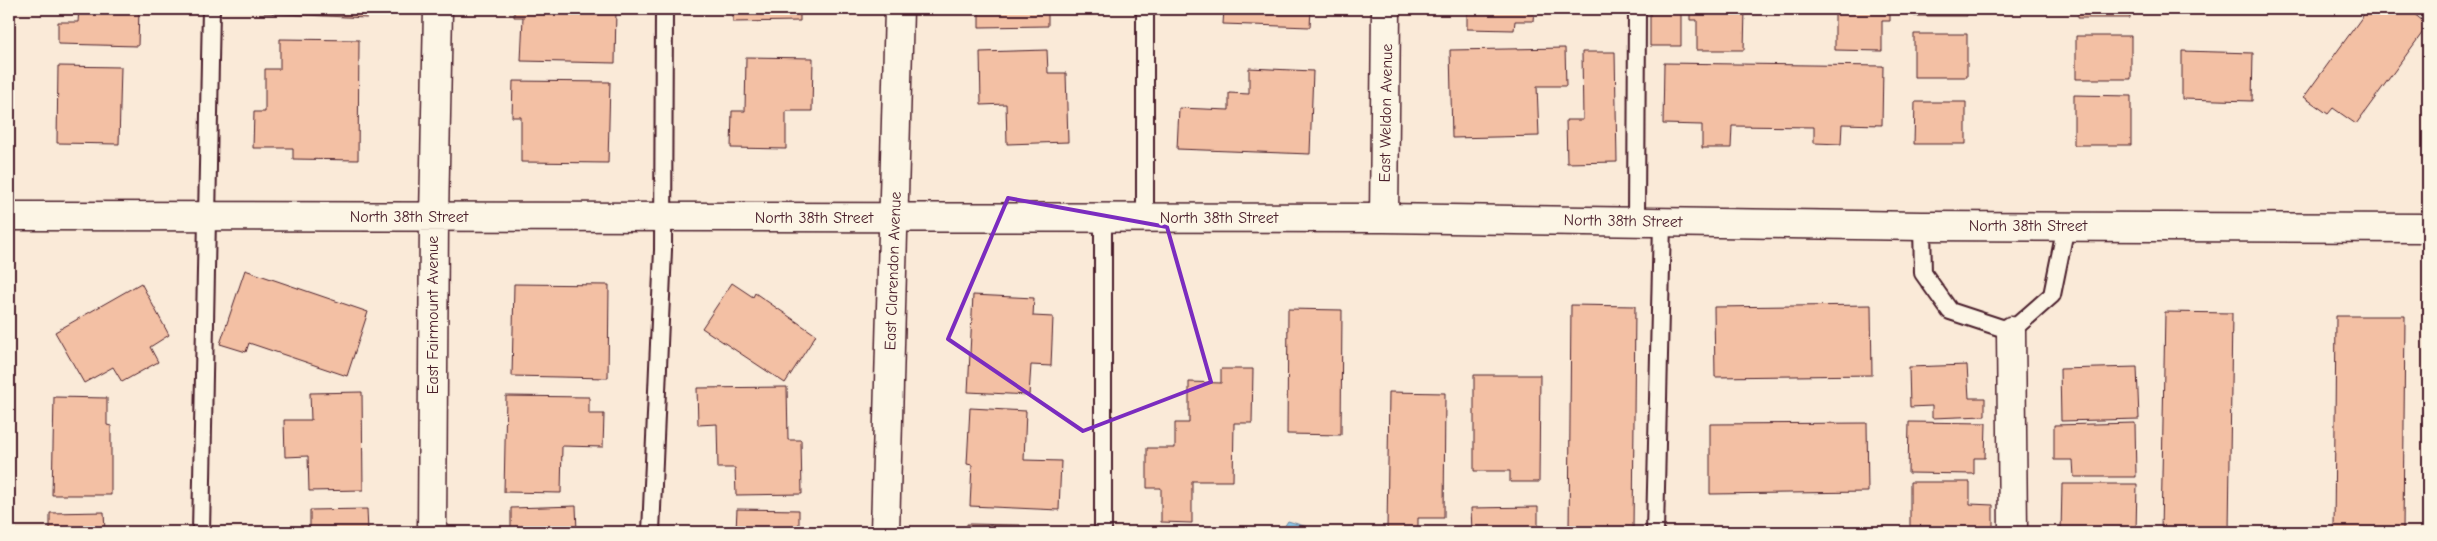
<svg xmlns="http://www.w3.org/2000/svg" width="2437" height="541" font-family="'Comic Neue',sans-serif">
	<rect width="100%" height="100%" fill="#faead8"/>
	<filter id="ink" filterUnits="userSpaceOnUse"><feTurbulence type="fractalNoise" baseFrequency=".02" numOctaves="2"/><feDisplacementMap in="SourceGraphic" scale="10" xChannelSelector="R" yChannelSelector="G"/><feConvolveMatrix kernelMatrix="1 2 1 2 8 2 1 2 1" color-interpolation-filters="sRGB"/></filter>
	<g filter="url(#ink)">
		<!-- water -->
		<path fill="#89c7e9" stroke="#70849d" d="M 1288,521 L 1320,531 L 1321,532 L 1277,532 L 1282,530 Z"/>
		<!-- building -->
		<path fill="#f3c0a4" stroke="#4a1f2b" d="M 79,9 L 139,9 L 138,46 L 58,44 L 58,22 L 78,22 Z
			M 264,9 L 367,9 L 367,18 L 264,13 Z
			M 514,9 L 616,9 L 615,63 L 521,61 L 523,17 L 514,17 Z
			M 733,9 L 800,9 L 800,21 L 733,22 Z
			M 979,9 L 1048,9 L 1048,26 L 979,27 Z
			M 1224,9 L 1311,9 L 1310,27 L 1223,24 Z
			M 1467,9 L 1534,9 L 1533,21 L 1515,21 L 1514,30 L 1467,29 Z
			M 1650,9 L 1681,9 L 1681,46 L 1650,46 Z
			M 1690,9 L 1745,9 L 1744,50 L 1697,50 L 1697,20 L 1690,20 Z
			M 1835,9 L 1890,9 L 1890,21 L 1882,21 L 1882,51 L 1835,50 Z
			M 1914,9 L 1967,9 L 1967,16 L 1914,16 Z
			M 2078,9 L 2130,9 L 2130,18 L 2078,18 Z
			M 2368,9 L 2408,9 L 2428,25 L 2356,124 L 2333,108 L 2328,114 L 2304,97 Z
			M 1914,34 L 1967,34 L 1967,77 L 1914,77 Z
			M 2076,36 L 2131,36 L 2131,79 L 2076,79 Z
			M 280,39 L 359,40 L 358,160 L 293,159 L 293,148 L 253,148 L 254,112 L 265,112 L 265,69 L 280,69 Z
			M 1565,48 L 1566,86 L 1537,86 L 1539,136 L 1452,138 L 1450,50 Z
			M 1047,50 L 1048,73 L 1066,73 L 1068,142 L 1007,144 L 1006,104 L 981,105 L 980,52 Z
			M 2182,51 L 2253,53 L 2252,101 L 2182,99 Z
			M 1582,52 L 1615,52 L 1617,162 L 1567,163 L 1566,120 L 1583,120 Z
			M 746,57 L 813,58 L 812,111 L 786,111 L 786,149 L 731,148 L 732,111 L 745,111 Z
			M 1664,63 L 1883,66 L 1882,125 L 1842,124 L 1841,144 L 1814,143 L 1814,127 L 1732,126 L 1731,148 L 1702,148 L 1702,125 L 1663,124 Z
			M 58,66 L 121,67 L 119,144 L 57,143 Z
			M 1249,68 L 1313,71 L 1310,154 L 1177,149 L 1179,108 L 1229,110 L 1229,93 L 1249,94 Z
			M 513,81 L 610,82 L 608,163 L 521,162 L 521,117 L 512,117 Z
			M 2074,95 L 2131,96 L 2131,145 L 2074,145 Z
			M 1915,102 L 1966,102 L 1966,144 L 1914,144 Z
			M 245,270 L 368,312 L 347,376 L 249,343 L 246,352 L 220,344 Z
			M 141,283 L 169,335 L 150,347 L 158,362 L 122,382 L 113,367 L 84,383 L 55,332 Z
			M 732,283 L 753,297 L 755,293 L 816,335 L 785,383 L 702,328 Z
			M 514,284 L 609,285 L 608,378 L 512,376 Z
			M 973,295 L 1034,298 L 1033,316 L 1053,317 L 1051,366 L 1031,365 L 1029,395 L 968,392 Z
			M 1571,305 L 1635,306 L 1633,532 L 1569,532 Z
			M 1871,305 L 1872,375 L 1715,377 L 1714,307 Z
			M 1288,309 L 1342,310 L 1341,435 L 1287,434 Z
			M 2165,312 L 2232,313 L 2229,532 L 2161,532 Z
			M 2336,316 L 2405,316 L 2403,532 L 2334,532 Z
			M 1967,365 L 1969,398 L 1985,398 L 1985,416 L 1932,418 L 1932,406 L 1910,407 L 1909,367 Z
			M 2137,367 L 2139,419 L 2061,421 L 2060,369 Z
			M 1221,369 L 1253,369 L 1252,423 L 1234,423 L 1233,481 L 1192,481 L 1192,523 L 1161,522 L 1161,488 L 1147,488 L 1147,448 L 1175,448 L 1175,423 L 1189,423 L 1189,382 L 1221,383 Z
			M 1474,375 L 1540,375 L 1539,482 L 1510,482 L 1510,471 L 1474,471 Z
			M 787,387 L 788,440 L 801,440 L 802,494 L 736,495 L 735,468 L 718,468 L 717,424 L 698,425 L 697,388 Z
			M 362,392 L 363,490 L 309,491 L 308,456 L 285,457 L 284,420 L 311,420 L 310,393 Z
			M 1389,392 L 1445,393 L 1444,518 L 1418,518 L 1418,529 L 1387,529 Z
			M 506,396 L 589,397 L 589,414 L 604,414 L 603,447 L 562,446 L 561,493 L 504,492 Z
			M 54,397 L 107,398 L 107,425 L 111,426 L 111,495 L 52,495 Z
			M 970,408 L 1026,411 L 1024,460 L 1061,461 L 1059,510 L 970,506 L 972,465 L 967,464 Z
			M 1909,422 L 1986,423 L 1985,458 L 1974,458 L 1974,474 L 1908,473 Z
			M 1867,423 L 1868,492 L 1710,494 L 1710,424 Z
			M 2135,423 L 2136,477 L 2074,477 L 2073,460 L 2054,460 L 2054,425 Z
			M 1910,482 L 1970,482 L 1970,504 L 1993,505 L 1993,532 L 1931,532 L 1931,526 L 1910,526 Z
			M 2062,484 L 2137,484 L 2136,532 L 2061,532 Z
			M 576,506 L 577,532 L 511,532 L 511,508 Z
			M 1538,507 L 1538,532 L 1472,532 L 1471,508 Z
			M 367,509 L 368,532 L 310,532 L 310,510 Z
			M 737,509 L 799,510 L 799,532 L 721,532 L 721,530 L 736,530 Z
			M 104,512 L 105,532 L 50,532 L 50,513 Z
			M 967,524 L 1020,525 L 1020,532 L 967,532 Z
			M 1870,529 L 1870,532 L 1751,532 L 1751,530 Z"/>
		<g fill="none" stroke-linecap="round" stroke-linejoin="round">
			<!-- service casing -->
			<g stroke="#4a1f2b" stroke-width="20">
				<path id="service" d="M 1103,218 L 1103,532
					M 1145,218 L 1145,9
					M 1636,221 L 1637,9
					M 1922,226 L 1923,273 L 1950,311 L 2011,331 L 2052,295 L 2066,226
					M 201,532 L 211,9
					M 651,532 L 663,250 L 664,9
					M 1655,532 L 1662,222"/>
			</g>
			<!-- minor casing -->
			<g stroke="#4a1f2b" stroke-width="31">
				<path id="minor" d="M 9,216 L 1384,218 L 1922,226 L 2428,228
					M 1384,218 L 1386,9
					M 2011,331 L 2013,532
					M 432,532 L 434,218 L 438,9
					M 885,532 L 899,9"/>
			</g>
			<!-- service -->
			<use href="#service" stroke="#fcf5e5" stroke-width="16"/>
			<!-- minor -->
			<use href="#minor" stroke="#fcf5e5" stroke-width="28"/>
		</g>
	</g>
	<!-- marked area -->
	<path fill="none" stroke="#7b2cbf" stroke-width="4" stroke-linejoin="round" d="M 1008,198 L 1167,227 L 1211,382 L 1083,431 L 948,339 Z"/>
	<g text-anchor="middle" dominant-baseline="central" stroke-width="5" stroke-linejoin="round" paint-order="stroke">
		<!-- street labels -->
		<g font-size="16" fill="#4a1f2b" stroke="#fcf5e5">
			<text transform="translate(1386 113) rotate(-89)">East Weldon Avenue</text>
			<text x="409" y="217">North 38th Street</text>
			<text x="814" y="218">North 38th Street</text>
			<text x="1219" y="218">North 38th Street</text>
			<text transform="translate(1623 221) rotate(1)">North 38th Street</text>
			<text x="2028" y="226">North 38th Street</text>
			<text transform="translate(893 271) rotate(-88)">East Clarendon Avenue</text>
			<text transform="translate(433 315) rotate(-90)">East Fairmount Avenue</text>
		</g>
	</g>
	<!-- margin -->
	<rect width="2437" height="541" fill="none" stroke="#fcf5e5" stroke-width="30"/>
	<rect x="15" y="15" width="2407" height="511" fill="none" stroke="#4a1f2b" stroke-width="2" filter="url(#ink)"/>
</svg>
